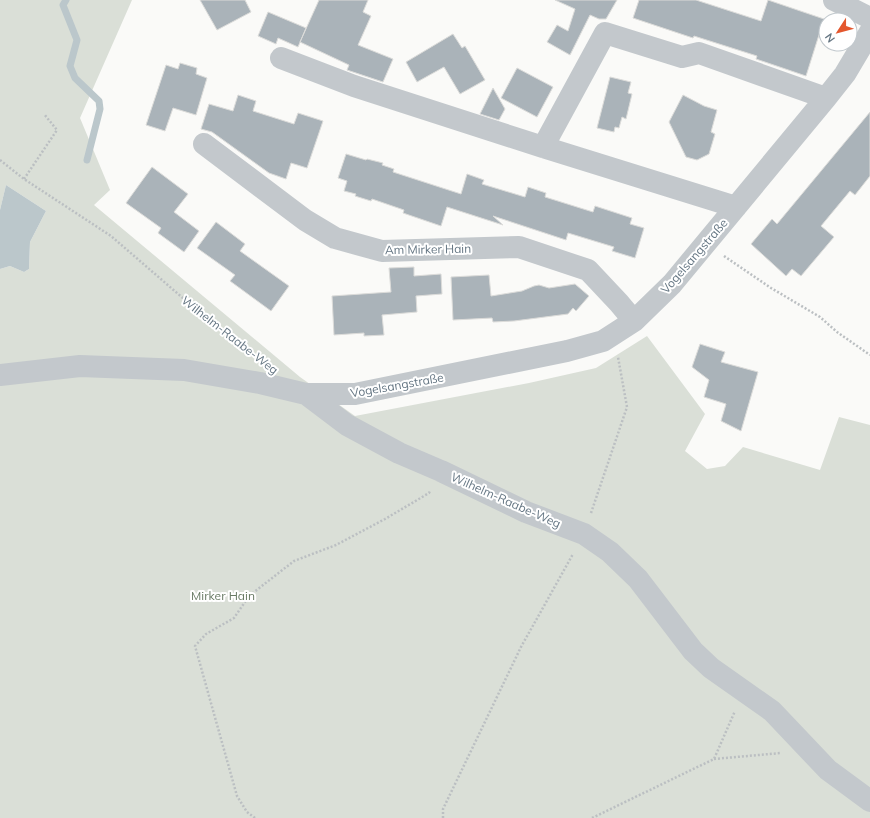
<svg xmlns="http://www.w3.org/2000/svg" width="870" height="818" font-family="Mulish,sans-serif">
	<rect width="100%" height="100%" fill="#fafaf8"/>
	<!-- green -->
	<path fill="#dadfd7" d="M 0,0 L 132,0 L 80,118 L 110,190 L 94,205 L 300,377 L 355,416 L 529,383 L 596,368 L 647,336 L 705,414 L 685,451 L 707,469 L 725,466 L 743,447 L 820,470 L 839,417 L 870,425 L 870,818 L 0,818 L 0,269 L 10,266 L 24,272 L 29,269 L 30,242 L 46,211 L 6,185 L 0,210 Z"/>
	<!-- water -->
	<path fill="#bbc7cb" d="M 6,185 L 46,211 L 30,242 L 29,269 L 24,272 L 10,266 L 0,269 L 0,210 Z"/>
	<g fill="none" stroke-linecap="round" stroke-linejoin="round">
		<!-- stream -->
		<path stroke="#bbc7cb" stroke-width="7" d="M 66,0 L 63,5 L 77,40 L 70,66 L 75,78 L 99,101 L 100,109 L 87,160"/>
	</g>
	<!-- building -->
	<path fill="#aab3b9" stroke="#dcdcda" d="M 200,0 L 245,0 L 251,12 L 217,30 Z
		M 319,0 L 368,0 L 363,12 L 371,16 L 358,45 L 393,59 L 383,82 L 347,70 L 349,65 L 300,42 Z
		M 555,0 L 617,0 L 606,19 L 599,19 L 590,15 L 570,55 L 547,42 L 557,25 L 568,31 L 575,9 Z
		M 639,0 L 696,0 L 761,21 L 768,0 L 824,19 L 806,76 L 756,59 L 757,56 L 694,36 L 693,38 L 633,18 Z
		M 268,12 L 306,28 L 298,47 L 278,38 L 276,44 L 258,36 Z
		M 453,34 L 462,48 L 465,46 L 485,80 L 460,94 L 444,67 L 417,82 L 406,62 Z
		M 180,63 L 197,68 L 196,74 L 207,78 L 196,115 L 173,108 L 165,131 L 146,125 L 166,65 L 178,69 Z
		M 517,68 L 553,87 L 537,117 L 501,98 Z
		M 610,77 L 631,82 L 628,93 L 632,94 L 626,119 L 622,117 L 619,128 L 615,127 L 614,132 L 597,128 Z
		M 493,88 L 505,109 L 499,120 L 480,114 Z
		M 238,95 L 256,101 L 253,111 L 294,124 L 298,113 L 323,121 L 307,168 L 291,163 L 286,179 L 269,173 L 212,132 L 201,129 L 209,104 L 233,111 Z
		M 683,95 L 704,106 L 717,110 L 711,132 L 715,134 L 709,154 L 697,160 L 686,157 L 669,122 Z
		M 870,112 L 870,176 L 855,195 L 850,191 L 821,226 L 834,237 L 801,276 L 792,269 L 786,276 L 751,244 L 772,219 L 777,224 Z
		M 346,154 L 366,160 L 367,159 L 383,163 L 382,165 L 394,169 L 393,172 L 461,194 L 467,174 L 484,180 L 482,184 L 525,197 L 528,187 L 546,193 L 545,197 L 593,212 L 595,206 L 632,218 L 630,224 L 644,228 L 635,258 L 612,251 L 614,247 L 568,233 L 566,240 L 493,216 L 503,225 L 447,207 L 441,226 L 403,213 L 404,210 L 372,199 L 371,201 L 355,196 L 356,194 L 344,191 L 347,181 L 338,178 Z
		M 152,167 L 188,194 L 174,212 L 199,231 L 184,252 L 158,233 L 161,228 L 126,203 Z
		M 216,222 L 245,244 L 240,251 L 289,286 L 271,311 L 230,281 L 235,275 L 197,248 Z
		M 414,267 L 414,276 L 441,274 L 442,294 L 416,296 L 417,312 L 382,315 L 384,335 L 364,336 L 364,333 L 334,335 L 332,296 L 391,292 L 389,268 Z
		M 489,275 L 491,296 L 522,291 L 534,286 L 539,285 L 549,288 L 575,284 L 589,296 L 576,311 L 573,308 L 568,314 L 514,321 L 493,322 L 492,318 L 453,320 L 451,277 Z
		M 700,344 L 725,352 L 721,362 L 758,372 L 741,431 L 721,421 L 726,404 L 704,397 L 709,380 L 692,367 Z"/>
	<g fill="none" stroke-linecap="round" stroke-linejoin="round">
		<!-- path -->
		<path stroke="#bbbfc2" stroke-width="2.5" stroke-dasharray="2 2" stroke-linecap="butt" d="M 0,160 L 24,179 L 111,236 L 199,312 L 261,360
			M 24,179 L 57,130 L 44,114
			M 724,256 L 771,288 L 820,317 L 837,332 L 870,355
			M 591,513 L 627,407 L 618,357
			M 714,759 L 781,753
			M 255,818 L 247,812 L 237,796 L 195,646 L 206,634 L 234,618 L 249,596 L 294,561 L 336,545 L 385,519 L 429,493 L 430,491
			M 443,818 L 443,809 L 521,647 L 573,554
			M 592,818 L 714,759 L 735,711"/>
		<!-- minor -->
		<path stroke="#c3c8cc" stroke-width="22" d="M 834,0 L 870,18
			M 281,58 L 354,86 L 543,147 L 736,207
			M 204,144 L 305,220 L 335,238 L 382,251 L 519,247 L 588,270 L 619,303 L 634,321
			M 543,147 L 605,33 L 682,57 L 699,53 L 826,98
			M 0,375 L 80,366 L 184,370 L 260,383 L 306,394 L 355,394 L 567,351 L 603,341 L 634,321 L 672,284 L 826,98 L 845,74 L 870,32
			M 306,394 L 347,425 L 399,453 L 441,471 L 526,512 L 584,534 L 610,552 L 638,579 L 693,651 L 711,668 L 772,711 L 828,770 L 870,801"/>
	</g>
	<g text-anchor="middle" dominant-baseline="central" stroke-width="4" stroke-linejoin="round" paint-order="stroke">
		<!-- street labels -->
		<g font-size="12" fill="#657683" stroke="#fff">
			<text transform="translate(428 249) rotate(-1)">Am Mirker Hain</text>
			<text transform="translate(694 256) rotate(-49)">Vogelsangstraße</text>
			<text transform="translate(230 335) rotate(38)">Wilhelm-Raabe-Weg</text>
			<text transform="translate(397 385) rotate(-10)">Vogelsangstraße</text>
			<text transform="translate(506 500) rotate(24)">Wilhelm-Raabe-Weg</text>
		</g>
		<!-- park labels -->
		<g font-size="12" fill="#687a64" stroke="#fff">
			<text x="223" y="595">Mirker Hain</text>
		</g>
	</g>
	<!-- north arrow -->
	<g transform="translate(838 32) rotate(234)"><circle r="19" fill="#ffffff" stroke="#c1c8cd"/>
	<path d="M0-3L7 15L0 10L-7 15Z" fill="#e4572e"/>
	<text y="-6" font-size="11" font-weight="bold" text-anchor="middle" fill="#657683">N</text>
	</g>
</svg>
